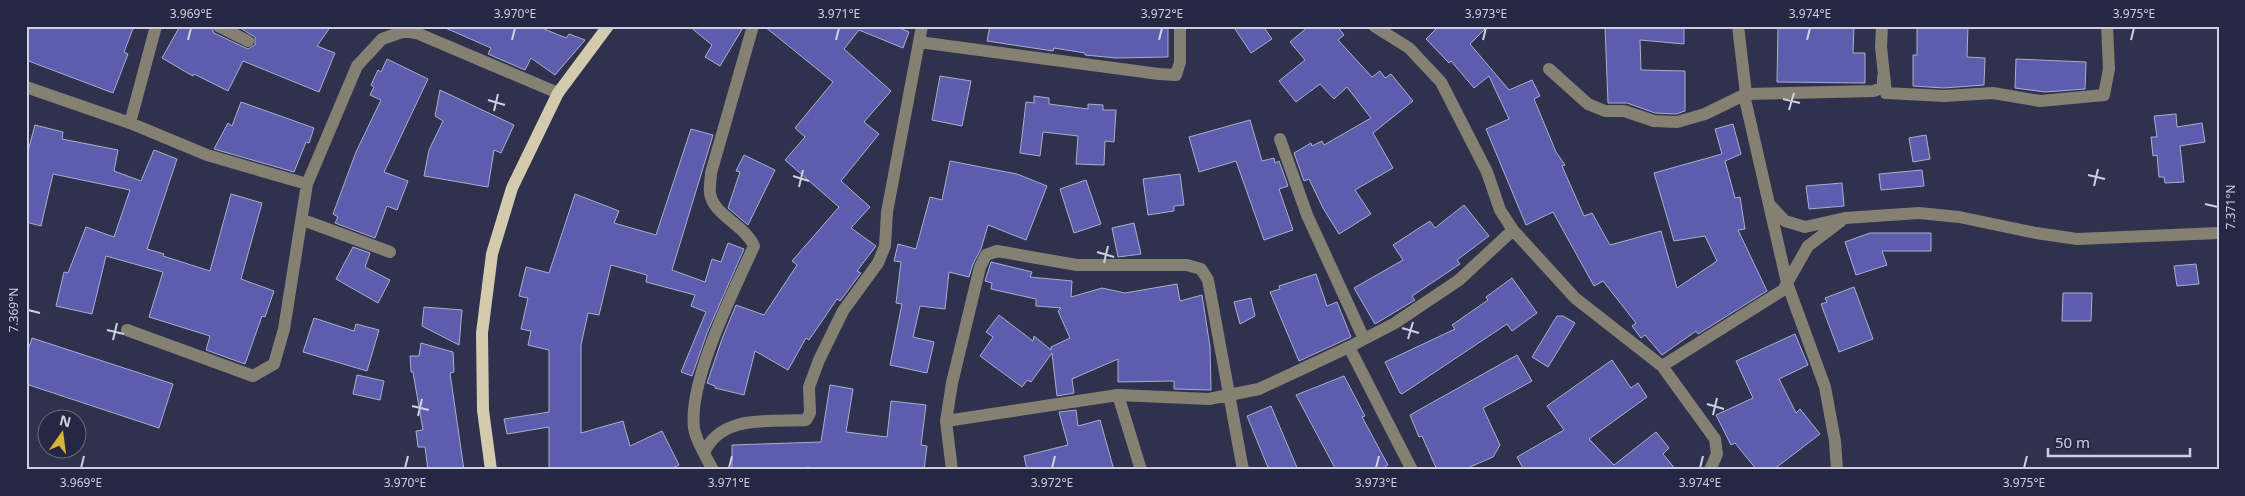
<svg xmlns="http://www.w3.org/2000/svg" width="2245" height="496" font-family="'Noto Sans',sans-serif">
	<rect width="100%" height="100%" fill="#30314d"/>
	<!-- building -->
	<path fill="#5d5dad" stroke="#aaaecf" d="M 26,26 L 134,26 L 124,52 L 128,54 L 113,93 L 26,60 Z
		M 180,26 L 210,26 L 214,33 L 248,49 L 255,45 L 255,37 L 237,26 L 331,26 L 317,46 L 335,53 L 319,92 L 243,61 L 228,91 L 194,74 L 193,76 L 162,58 Z
		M 441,26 L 537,26 L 566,38 L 569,34 L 585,40 L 555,75 L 531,58 L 525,70 L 488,54 L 491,48 Z
		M 689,26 L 744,26 L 720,66 L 705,57 L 712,45 Z
		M 764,26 L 895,26 L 909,32 L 903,48 L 859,30 L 844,49 L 891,91 L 864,122 L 879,134 L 841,181 L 870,207 L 851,228 L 876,246 L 857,271 L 861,273 L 840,301 L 837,299 L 809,340 L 806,338 L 788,370 L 755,351 L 744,395 L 715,388 L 715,386 L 707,383 L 722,339 L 736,305 L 764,315 L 797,265 L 792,261 L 839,207 L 785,160 L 805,137 L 795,128 L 833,82 Z
		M 990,26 L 1168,26 L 1168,57 L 1116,58 L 1085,55 L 1085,53 L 1054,48 L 1053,51 L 987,41 Z
		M 1233,26 L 1263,26 L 1272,39 L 1251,53 Z
		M 1309,26 L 1337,26 L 1344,35 L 1338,40 L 1372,77 L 1380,71 L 1385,78 L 1391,74 L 1413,101 L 1373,133 L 1393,168 L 1355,190 L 1371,214 L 1339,234 L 1323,208 L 1309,179 L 1304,181 L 1294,153 L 1311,143 L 1312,146 L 1322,141 L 1324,145 L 1371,118 L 1347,87 L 1334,99 L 1320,84 L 1296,102 L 1279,81 L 1305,60 L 1290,42 Z
		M 1439,26 L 1488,26 L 1470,44 L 1509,90 L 1532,80 L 1540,96 L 1534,99 L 1556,152 L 1565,165 L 1562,166 L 1584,216 L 1592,213 L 1610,245 L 1661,231 L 1677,288 L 1717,261 L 1705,236 L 1674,241 L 1654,173 L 1722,154 L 1715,129 L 1733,124 L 1741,154 L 1725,161 L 1735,198 L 1740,197 L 1745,229 L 1738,230 L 1767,291 L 1698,334 L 1696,331 L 1662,355 L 1645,335 L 1641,338 L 1632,326 L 1636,323 L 1603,281 L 1594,286 L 1553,212 L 1526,225 L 1486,129 L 1509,119 L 1489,76 L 1474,88 L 1451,61 L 1449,63 L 1426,39 Z
		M 1605,26 L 1684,26 L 1684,44 L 1640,40 L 1641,70 L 1685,71 L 1685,111 L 1676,114 L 1655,113 L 1627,103 L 1608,103 Z
		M 1778,26 L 1854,26 L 1853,53 L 1865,53 L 1865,83 L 1777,82 Z
		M 1917,26 L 1968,26 L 1967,57 L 1985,58 L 1984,85 L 1944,88 L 1913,86 L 1913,55 L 1917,55 Z
		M 387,59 L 428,79 L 384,172 L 408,181 L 397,210 L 387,206 L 375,238 L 335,223 L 338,217 L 333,214 L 356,152 L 381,100 L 370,95 L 374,87 L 371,85 L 378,70 L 381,72 Z
		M 2016,59 L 2086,62 L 2085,89 L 2045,92 L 2015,88 Z
		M 940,76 L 971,81 L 962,126 L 932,120 Z
		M 440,90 L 514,125 L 501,153 L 494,150 L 488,187 L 424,176 L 429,150 L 443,121 L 435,116 Z
		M 1034,96 L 1049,98 L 1049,104 L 1088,109 L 1088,104 L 1103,105 L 1103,110 L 1116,110 L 1114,142 L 1105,141 L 1104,165 L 1076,164 L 1078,136 L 1043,132 L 1040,156 L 1020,153 L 1026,102 L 1034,103 Z
		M 241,102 L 314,128 L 309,143 L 306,142 L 294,172 L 214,149 L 228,123 L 232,126 Z
		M 2176,114 L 2177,127 L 2202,123 L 2205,142 L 2180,146 L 2184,182 L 2165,183 L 2164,177 L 2159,177 L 2157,155 L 2153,156 L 2151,137 L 2157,137 L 2154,116 Z
		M 1250,120 L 1262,161 L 1274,158 L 1275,163 L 1279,161 L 1288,186 L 1279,189 L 1293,230 L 1264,240 L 1236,161 L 1199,172 L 1189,137 Z
		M 35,125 L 63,132 L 62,139 L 118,150 L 114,171 L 141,181 L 154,150 L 177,159 L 147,249 L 164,254 L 163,256 L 210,271 L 231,194 L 262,203 L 241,279 L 274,291 L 265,317 L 262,316 L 245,364 L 206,350 L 210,336 L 149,317 L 163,272 L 106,256 L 92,314 L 56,306 L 64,272 L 68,273 L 86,227 L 114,237 L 130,190 L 53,174 L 41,226 L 26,222 L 26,151 L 28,151 Z
		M 691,129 L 713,135 L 672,270 L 705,282 L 712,259 L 721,262 L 728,243 L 744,249 L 707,333 L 692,376 L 681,372 L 706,312 L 691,306 L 695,295 L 646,282 L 647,275 L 611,265 L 599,315 L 588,313 L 581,345 L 581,433 L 623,421 L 630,446 L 662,431 L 679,465 L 669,470 L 549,470 L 549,427 L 507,434 L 504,419 L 549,412 L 549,350 L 528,345 L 531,331 L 521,329 L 528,298 L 519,296 L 526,267 L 549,273 L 575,194 L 619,211 L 614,223 L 656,235 Z
		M 1926,135 L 1930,159 L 1913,162 L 1909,138 Z
		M 744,155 L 775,170 L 748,225 L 728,208 L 740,172 L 736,171 Z
		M 950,161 L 1017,174 L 1047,186 L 1026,240 L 988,225 L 981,249 L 973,264 L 969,277 L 949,272 L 945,309 L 920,306 L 913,337 L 934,342 L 927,373 L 890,365 L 902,304 L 896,303 L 901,262 L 894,261 L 898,244 L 916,249 L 930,197 L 942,200 Z
		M 1922,170 L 1924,186 L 1881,190 L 1879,174 Z
		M 1180,174 L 1184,205 L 1174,206 L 1174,211 L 1148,215 L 1143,179 Z
		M 1086,180 L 1101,224 L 1074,233 L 1060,189 Z
		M 1842,183 L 1844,206 L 1809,209 L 1806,186 Z
		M 1464,205 L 1489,236 L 1457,260 L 1460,264 L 1412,296 L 1415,300 L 1375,324 L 1354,288 L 1403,260 L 1393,245 L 1430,221 L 1435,228 Z
		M 1134,223 L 1141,254 L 1118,257 L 1112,228 Z
		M 1870,233 L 1931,233 L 1931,251 L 1882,251 L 1887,265 L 1856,275 L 1845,242 Z
		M 353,247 L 370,253 L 365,267 L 390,280 L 378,303 L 336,279 Z
		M 991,262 L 1032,272 L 1030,277 L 1072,281 L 1071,297 L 1102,288 L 1125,293 L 1177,284 L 1180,301 L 1202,295 L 1210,347 L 1211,390 L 1174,389 L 1174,381 L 1118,382 L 1118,359 L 1072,379 L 1074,393 L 1057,396 L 1052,353 L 1031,382 L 1027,380 L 1022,387 L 980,356 L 993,337 L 986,332 L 999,315 L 1033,341 L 1034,336 L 1051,350 L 1051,347 L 1070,338 L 1058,311 L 1061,308 L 1036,306 L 1036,299 L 991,289 L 992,283 L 985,281 Z
		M 2196,264 L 2199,284 L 2177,286 L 2174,266 Z
		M 1316,274 L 1327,306 L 1337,302 L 1351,337 L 1299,361 L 1270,292 L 1280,289 L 1279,286 Z
		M 1512,278 L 1537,313 L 1512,331 L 1507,324 L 1402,394 L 1400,393 L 1385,362 L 1455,329 L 1452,325 L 1488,300 L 1486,297 Z
		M 1854,287 L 1873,339 L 1839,352 L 1821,304 L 1827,302 L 1825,298 Z
		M 2063,293 L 2092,293 L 2091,321 L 2062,321 Z
		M 1251,298 L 1255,316 L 1240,324 L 1234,302 Z
		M 424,307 L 462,310 L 459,345 L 422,326 Z
		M 1557,316 L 1563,316 L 1575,323 L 1548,367 L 1532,357 Z
		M 314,318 L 354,331 L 356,324 L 379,330 L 367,371 L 303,352 Z
		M 1795,334 L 1808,365 L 1779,379 L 1796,413 L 1800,409 L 1820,434 L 1773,470 L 1757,470 L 1735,443 L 1731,445 L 1716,415 L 1753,398 L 1736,361 Z
		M 32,338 L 173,384 L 159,428 L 26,384 L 26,356 Z
		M 421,343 L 453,352 L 454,372 L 450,373 L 464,470 L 428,470 L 425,447 L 418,447 L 416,431 L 423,430 L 413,372 L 411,372 L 410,356 L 419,356 Z
		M 1517,355 L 1532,381 L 1483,408 L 1500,445 L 1493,457 L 1463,470 L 1437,470 L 1422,436 L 1419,437 L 1410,415 Z
		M 1612,360 L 1631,388 L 1638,383 L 1647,397 L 1589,439 L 1614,465 L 1656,432 L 1669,448 L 1663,454 L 1676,470 L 1524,470 L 1517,457 L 1564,430 L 1547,406 Z
		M 357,375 L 384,381 L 380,400 L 353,394 Z
		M 1344,376 L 1365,416 L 1362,417 L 1388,465 L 1380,470 L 1336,470 L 1296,395 Z
		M 830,385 L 853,389 L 846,432 L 887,437 L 891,401 L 926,405 L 921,445 L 927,446 L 924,470 L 829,470 L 807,467 L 807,470 L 732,470 L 732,445 L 821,442 Z
		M 1271,406 L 1298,470 L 1269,470 L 1247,416 Z
		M 1076,410 L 1078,426 L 1100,420 L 1114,470 L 1027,470 L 1024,456 L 1068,445 L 1059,412 Z"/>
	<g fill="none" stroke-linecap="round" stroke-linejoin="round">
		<!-- minor -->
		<path stroke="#848072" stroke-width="12" d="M 218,26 L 248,41
			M 1374,26 L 1409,48 L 1441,82 L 1487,172 L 1500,210 L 1513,230 L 1575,298 L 1662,366 L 1715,439 L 1717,454 L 1710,470
			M 1738,26 L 1746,94 L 1745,99 L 1787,283 L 1825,387 L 1835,441 L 1837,470
			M 1882,26 L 1881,47 L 1886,93 L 1944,96 L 1993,93 L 2040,101 L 2104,95 L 2109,69 L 2107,26
			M 919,42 L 1159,74 L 1176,75 L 1180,62 L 1180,26
			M 1549,69 L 1588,104 L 1605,111 L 1624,111 L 1654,121 L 1677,122 L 1705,114 L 1746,94 L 1874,91 L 1883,87 L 1883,77
			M 26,87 L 130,123 L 207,155 L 307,184
			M 130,123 L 156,26
			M 1280,139 L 1307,215 L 1364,339
			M 1770,205 L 1785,221 L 1805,227 L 1845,218 L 1919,213 L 1959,217 L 2036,233 L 2077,239 L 2219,233
			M 303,220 L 390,252
			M 127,330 L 253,376 L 274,364 L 284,329 L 307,184 L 357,66 L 382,39 L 405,31 L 419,34 L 558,93
			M 1349,347 L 1412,470
			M 1662,366 L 1783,290 L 1808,246 L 1841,221
			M 1118,395 L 1141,470
			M 946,421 L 1118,395 L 1209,399 L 1259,389 L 1349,347 L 1395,323 L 1459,280 L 1513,230
			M 704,453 C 721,414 770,422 806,420 L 810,413 L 809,387 L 819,360 L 843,311 L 878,263 L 885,246 L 887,212 L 922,26
			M 713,470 C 707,458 696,442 694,428 C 688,381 734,290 754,246 C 745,225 712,214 710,193 C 709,187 711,179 711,173 L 753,26
			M 952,470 L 946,421 L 952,383 L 980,267 L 986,255 L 997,251 L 1077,265 L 1187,265 L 1201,269 L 1208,280 L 1243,470"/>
		<!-- major -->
		<path stroke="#d3cbad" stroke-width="12" d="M 491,470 L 483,410 L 482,333 L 492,254 L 512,188 L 558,93 L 608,26"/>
	</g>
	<!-- ticks -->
	<path fill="none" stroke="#ced0e1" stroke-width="2" d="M 188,40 L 191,28M 512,40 L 515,28M 836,40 L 839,28M 1159,40 L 1162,28M 1483,40 L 1486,28M 1807,40 L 1810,28M 2131,40 L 2134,28M 1783,99 L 1800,103M 488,100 L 505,105M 1789,110 L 1794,93M 494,111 L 498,94M 2088,175 L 2105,179M 793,176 L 809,181M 2094,186 L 2098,169M 799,187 L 803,170M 2205,204 L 2218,207M 1097,252 L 1114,257M 1104,263 L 1108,246M 28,310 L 40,313M 1402,328 L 1419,333M 107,330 L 124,334M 1408,339 L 1413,322M 113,340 L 117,323M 1707,404 L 1724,409M 412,406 L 429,410M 1713,415 L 1717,398M 418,416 L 422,399M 81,468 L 84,456M 405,468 L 408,456M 729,468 L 732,456M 1052,468 L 1055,456M 1376,468 L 1379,456M 1700,468 L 1703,456M 2024,468 L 2027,456"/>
	<!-- border -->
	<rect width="2245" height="496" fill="none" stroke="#262742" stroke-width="55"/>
	<!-- north arrow -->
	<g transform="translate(62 434) rotate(14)"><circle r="24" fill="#262742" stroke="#696b82"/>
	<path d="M0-4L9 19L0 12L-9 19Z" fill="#d6b534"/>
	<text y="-8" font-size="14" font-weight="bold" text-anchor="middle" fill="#ced0e1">N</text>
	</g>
	<!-- scale -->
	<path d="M2048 448v8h142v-8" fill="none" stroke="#ced0e1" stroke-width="2.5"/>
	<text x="2055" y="448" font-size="15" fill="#ced0e1" stroke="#262742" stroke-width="4" paint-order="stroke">50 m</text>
	<rect x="28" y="28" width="2190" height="440" fill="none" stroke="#ced0e1" stroke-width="2"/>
	<g font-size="12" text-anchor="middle" fill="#ced0e1">
		<text x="191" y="18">3.969°E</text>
		<text x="515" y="18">3.970°E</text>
		<text x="839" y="18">3.971°E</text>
		<text x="1162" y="18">3.972°E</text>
		<text x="1486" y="18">3.973°E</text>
		<text x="1810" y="18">3.974°E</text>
		<text x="2134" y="18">3.975°E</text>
		<text transform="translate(2231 207) rotate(-90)" y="4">7.371°N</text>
		<text transform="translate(14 310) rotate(-90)" y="4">7.369°N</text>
		<text x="81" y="487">3.969°E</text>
		<text x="405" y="487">3.970°E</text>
		<text x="729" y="487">3.971°E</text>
		<text x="1052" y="487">3.972°E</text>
		<text x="1376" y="487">3.973°E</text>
		<text x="1700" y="487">3.974°E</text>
		<text x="2024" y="487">3.975°E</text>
	</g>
</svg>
